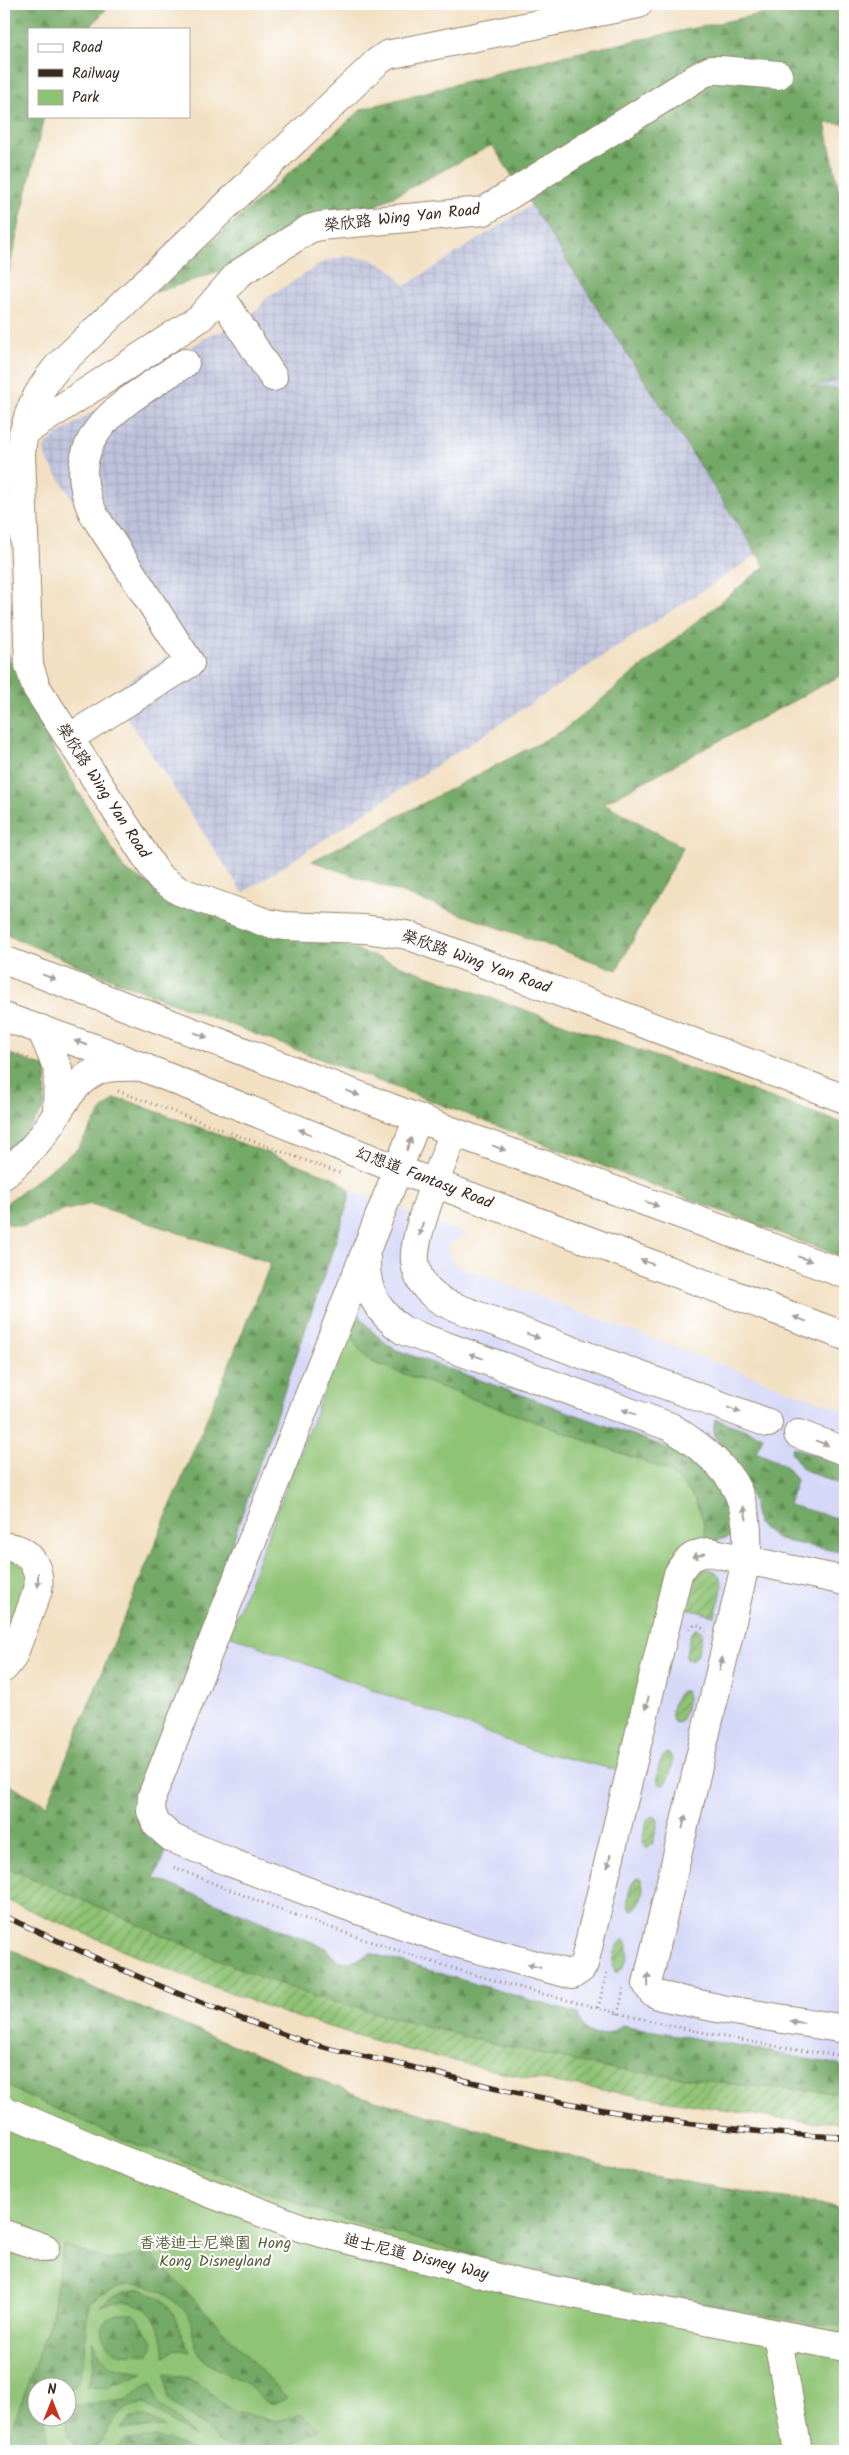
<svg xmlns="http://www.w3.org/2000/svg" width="849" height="2455" font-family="Kalam,'LXGW WenKai TC',sans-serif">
	<defs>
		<pattern id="industrial-grid" width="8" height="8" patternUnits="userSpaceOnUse" patternTransform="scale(1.25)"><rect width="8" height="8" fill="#bec3dd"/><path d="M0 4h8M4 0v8" fill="none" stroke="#a4a8bd"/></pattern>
		<pattern id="forest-firs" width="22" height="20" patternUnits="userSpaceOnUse" patternTransform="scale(1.25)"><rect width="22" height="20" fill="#73a966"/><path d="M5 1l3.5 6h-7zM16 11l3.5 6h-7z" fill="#608a53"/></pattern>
		<pattern id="garden-furrows" width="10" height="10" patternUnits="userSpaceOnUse" patternTransform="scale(1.25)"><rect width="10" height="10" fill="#8fc374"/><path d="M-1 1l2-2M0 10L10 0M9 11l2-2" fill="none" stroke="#769f5f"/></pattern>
	</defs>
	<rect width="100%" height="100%" fill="#fff"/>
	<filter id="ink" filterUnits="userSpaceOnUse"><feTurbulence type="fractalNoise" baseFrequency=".02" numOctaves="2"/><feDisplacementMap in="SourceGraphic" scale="10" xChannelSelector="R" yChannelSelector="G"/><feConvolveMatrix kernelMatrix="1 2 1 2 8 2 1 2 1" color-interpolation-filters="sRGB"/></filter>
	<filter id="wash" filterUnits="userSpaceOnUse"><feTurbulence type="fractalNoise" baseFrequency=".0096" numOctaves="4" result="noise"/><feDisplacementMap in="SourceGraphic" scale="20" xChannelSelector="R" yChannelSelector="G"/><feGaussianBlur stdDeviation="1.12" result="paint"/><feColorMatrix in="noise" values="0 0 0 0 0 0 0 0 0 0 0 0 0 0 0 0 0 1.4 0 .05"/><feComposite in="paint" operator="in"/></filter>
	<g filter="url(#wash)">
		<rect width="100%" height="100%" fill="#f2e0c2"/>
		<!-- built -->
		<path fill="#d6d8f8" d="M 331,1183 L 467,1234 L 451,1242 L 448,1248 L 453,1264 L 845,1411 L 845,2106 L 586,2060 L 87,1864 Z"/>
		<!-- industrial -->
		<path fill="url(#industrial-grid)" d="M 710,90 L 845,302 L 845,497 L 243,893 L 111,693 L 172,653 L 46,458 L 44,448 L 50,440 L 213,333 L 223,331 L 260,307 L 265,299 L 325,261 L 347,256 L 370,259 L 391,269 L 405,286 Z"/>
		<!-- green -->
		<path fill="#8fc374" stroke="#657649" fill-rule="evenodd" d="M 350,1324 L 372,1362 L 653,1464 C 687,1479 705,1506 706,1543 L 696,1545 L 621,1771 L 532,1750 L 229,1635 Z
			M 4,1553 L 31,1572 L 4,1660 Z
			M 4,1946 L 104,1993 L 357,2095 L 628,2173 L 845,2208 L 845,2451 L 4,2451 ZM 38,2388 L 68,2388 L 68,2418 L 38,2418 Z"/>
		<!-- forest -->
		<path fill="url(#forest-firs)" stroke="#576a42" d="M 4,4 L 111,4 L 88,29 L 29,29 L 29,116 L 44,116 L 5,288 L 4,307 Z
			M 808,4 L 845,4 L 845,124 L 825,123 L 845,219 L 845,379 L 811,387 L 845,389 L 845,673 L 604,803 L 683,847 L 617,970 L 312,861 L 564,730 L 765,566 L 492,145 L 290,250 L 153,293 L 362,109 L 557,57 Z
			M 4,570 L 8,656 L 53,748 L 124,869 L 172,899 L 354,949 L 845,1124 L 845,1258 L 123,984 L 4,934 Z
			M 4,1052 L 47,1068 L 44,1108 L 22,1139 L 4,1154 Z
			M 115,1099 L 126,1100 L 337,1179 L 350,1190 L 349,1200 L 332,1252 L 204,1625 L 139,1793 C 134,1818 144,1838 167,1850 L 154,1878 L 327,1948 C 336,1968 356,1963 370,1953 L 578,2014 C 585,2039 603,2040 622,2025 L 840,2065 L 845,2079 L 845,2093 L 750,2086 L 600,2067 L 475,2039 L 316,1997 L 252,1974 L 4,1866 L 4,1782 L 47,1805 L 271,1263 L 91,1204 L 63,1211 L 22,1227 L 6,1223 L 5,1204 L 77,1149 L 102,1110 Z
			M 354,1306 C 364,1325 377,1337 394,1349 L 696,1458 L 732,1497 L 734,1536 L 706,1543 C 705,1510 691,1488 664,1469 L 372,1362 C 351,1345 348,1332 354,1306 Z
			M 715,1419 L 763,1436 L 756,1452 L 785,1465 L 796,1480 L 789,1505 L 844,1520 L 845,1517 L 845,1553 L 779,1540 L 757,1524 C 754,1503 748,1484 738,1465 C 728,1447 709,1444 715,1419 Z
			M 793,1447 L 845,1466 L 845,1487 L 803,1469 L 791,1452 Z
			M 4,1946 L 104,1993 L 357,2095 L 628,2173 L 845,2208 L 845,2326 L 812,2324 L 543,2275 L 329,2214 L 122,2139 L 4,2085 Z
			M 63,2245 L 109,2260 L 150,2253 L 287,2398 C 267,2410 263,2398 249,2386 C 235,2375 216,2372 203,2359 C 192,2346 194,2330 189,2315 C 186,2310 177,2304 172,2300 C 144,2274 118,2284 89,2302 C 84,2329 86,2356 79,2382 L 68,2389 L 68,2388 L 38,2388 L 38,2418 L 45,2418 L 48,2445 L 56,2451 L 4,2451 L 52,2315 Z
			M 140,2289 C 176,2298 174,2324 190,2352 L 176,2349 L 165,2357 C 162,2315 143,2292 99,2306 L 114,2296 Z
			M 117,2314 L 134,2314 L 153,2342 L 149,2354 C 125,2354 112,2359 101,2333 L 106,2320 Z
			M 92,2340 C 108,2371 112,2367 144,2372 L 107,2388 L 96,2386 L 86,2388 L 95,2365 Z
			M 165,2374 L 188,2378 L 202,2386 L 234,2412 L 277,2421 L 301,2413 L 319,2430 L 287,2447 L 261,2451 L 230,2447 L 219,2443 L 207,2428 L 169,2400 Z
			M 152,2382 L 159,2405 L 176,2417 L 196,2438 L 145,2404 C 140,2404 134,2405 130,2407 C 104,2419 111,2450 77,2450 L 68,2435 L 66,2418 L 75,2406 L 127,2400 Z
			M 140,2417 L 146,2417 L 165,2427 L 120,2429 L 130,2419 Z
			M 158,2437 L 182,2445 L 192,2451 L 114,2451 L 125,2440 Z"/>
		<!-- garden -->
		<path fill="url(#garden-furrows)" stroke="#657649" d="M 709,1569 C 731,1575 719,1599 715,1616 L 688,1609 C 691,1594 691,1572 709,1569 Z
			M 696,1628 L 702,1632 L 702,1635 L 697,1656 L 692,1661 L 686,1657 L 686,1654 L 691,1633 Z
			M 681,1691 L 685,1691 C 690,1699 685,1718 678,1723 L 674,1722 C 669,1715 674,1695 681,1691 Z
			M 667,1753 L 670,1754 C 675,1761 670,1780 663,1785 L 659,1784 C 655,1777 659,1757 667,1753 Z
			M 652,1816 L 658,1819 L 658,1823 L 653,1843 L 648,1848 L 642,1844 L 642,1841 L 647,1820 Z
			M 4,1866 L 252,1974 L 316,1997 L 475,2039 L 600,2067 L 750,2086 L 845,2093 L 845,2124 L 780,2119 L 523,2077 L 407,2050 L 289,2015 L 192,1979 L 4,1899 Z
			M 637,1878 L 641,1879 C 646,1886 641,1906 633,1910 L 630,1909 C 625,1902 630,1882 637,1878 Z
			M 623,1940 L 626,1941 C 631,1948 626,1968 619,1972 L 615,1972 C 611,1964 615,1945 623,1940 Z"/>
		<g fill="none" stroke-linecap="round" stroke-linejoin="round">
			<!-- stream -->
			<path stroke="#43adc2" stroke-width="5.5" d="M 841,4 L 845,4"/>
		</g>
	</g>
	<g filter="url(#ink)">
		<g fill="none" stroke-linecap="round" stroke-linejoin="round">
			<!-- minor casing -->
			<g stroke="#968570" stroke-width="30">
				<path id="minor" d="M 638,4 L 387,55 L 377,62 L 58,366 C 34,395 24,418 21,454 L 29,665 L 36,687 L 159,877 L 179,891 L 267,923 L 284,926 L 364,929 L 407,935 L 845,1099
					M 221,296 L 273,377
					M 23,433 L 200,318 L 238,274 L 309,229 L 320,226 L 484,211 L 702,74 L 711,70 L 720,70 L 778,75
					M 69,738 L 190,663 L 94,515 C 55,434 129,400 185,363
					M 41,1029 L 58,1069 L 57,1113
					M 418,1118 L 152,1796 L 151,1811 L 156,1824 L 172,1838 L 232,1863 L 355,1909 L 460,1944 L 572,1975 L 581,1969 L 584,1964 L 678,1574 C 685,1560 693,1554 709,1552 L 845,1581
					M 454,1132 C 444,1159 412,1235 415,1261 C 417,1283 432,1298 452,1306 L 768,1423
					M 4,1175 C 17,1163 31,1151 42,1136 C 58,1115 71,1082 97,1071 C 110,1065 128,1067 143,1067
					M 366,1258 C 365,1291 377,1312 404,1331 L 671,1427 C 726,1463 754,1491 746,1561 L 647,1984 L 652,1992 L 661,1996 L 722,2009 L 845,2029
					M 798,1434 L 845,1451
					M 4,1547 C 29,1547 41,1567 38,1590 L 12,1658 L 4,1668
					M 4,2110 L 117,2158 L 302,2228 L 522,2284 L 845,2347
					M 4,2234 L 45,2248
					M 777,2334 L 798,2451"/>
			</g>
			<!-- major casing -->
			<g stroke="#968570" stroke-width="30">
				<path id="major" d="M 4,960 L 454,1132 L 845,1274
					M 4,1017 L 105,1052 L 399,1170 L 845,1336"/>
			</g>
			<!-- path -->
			<path stroke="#968570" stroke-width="3" stroke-dasharray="1 4" stroke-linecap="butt" d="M 4,1050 L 30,1059
				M 118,1091 L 342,1174
				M 689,1628 L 697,1624 L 706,1631
				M 174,1867 C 307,1923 443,1969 582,2004 C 669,2026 756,2046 845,2056
				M 598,2008 L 607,1972
				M 618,2014 L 624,1987"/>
			<!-- minor -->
			<use href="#minor" stroke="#fff" stroke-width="28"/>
			<!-- major -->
			<use href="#major" stroke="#fff" stroke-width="28"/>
			<!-- rail casing -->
			<g stroke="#3b2a1e" stroke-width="5.5">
				<path id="rail" d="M 4,1916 C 101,1961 198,2005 300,2040 C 334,2052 372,2057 407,2066 C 550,2103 697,2132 845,2137"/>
			</g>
			<!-- rail -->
			<use href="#rail" stroke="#fff" stroke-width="4" stroke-dasharray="11" stroke-linecap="butt"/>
		</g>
		<!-- one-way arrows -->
		<defs><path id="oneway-solid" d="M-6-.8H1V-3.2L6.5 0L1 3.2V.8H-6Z" transform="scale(1.25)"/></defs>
		<g fill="#a79f9a">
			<use href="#oneway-solid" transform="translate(49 977) rotate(21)"/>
			<use href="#oneway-solid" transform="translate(201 1035) rotate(21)"/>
			<use href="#oneway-solid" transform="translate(81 1043) rotate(-161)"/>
			<use href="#oneway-solid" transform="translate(353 1093) rotate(21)"/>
			<use href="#oneway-solid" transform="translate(305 1132) rotate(-158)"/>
			<use href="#oneway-solid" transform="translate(409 1144) rotate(-69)"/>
			<use href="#oneway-solid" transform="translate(499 1148) rotate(20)"/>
			<use href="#oneway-solid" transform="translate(652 1204) rotate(20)"/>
			<use href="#oneway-solid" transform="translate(421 1229) rotate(107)"/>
			<use href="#oneway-solid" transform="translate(805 1259) rotate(20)"/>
			<use href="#oneway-solid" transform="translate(647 1262) rotate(-160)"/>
			<use href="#oneway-solid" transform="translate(800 1319) rotate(-160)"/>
			<use href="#oneway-solid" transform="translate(533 1336) rotate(20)"/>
			<use href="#oneway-solid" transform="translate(476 1356) rotate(-160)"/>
			<use href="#oneway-solid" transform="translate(734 1410) rotate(20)"/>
			<use href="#oneway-solid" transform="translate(629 1412) rotate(-160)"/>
			<use href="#oneway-solid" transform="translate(822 1443) rotate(20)"/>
			<use href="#oneway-solid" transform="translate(745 1513) rotate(-104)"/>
			<use href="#oneway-solid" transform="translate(699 1555) rotate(163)"/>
			<use href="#oneway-solid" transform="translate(38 1580) rotate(90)"/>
			<use href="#oneway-solid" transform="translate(721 1664) rotate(-77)"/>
			<use href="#oneway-solid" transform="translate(647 1703) rotate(104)"/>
			<use href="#oneway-solid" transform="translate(684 1822) rotate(-77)"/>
			<use href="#oneway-solid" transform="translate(609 1861) rotate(103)"/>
			<use href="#oneway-solid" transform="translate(534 1966) rotate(-164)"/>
			<use href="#oneway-solid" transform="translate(648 1980) rotate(-91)"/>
			<use href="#oneway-solid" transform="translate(797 2022) rotate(-172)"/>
		</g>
	</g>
	<g text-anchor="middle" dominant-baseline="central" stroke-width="4" stroke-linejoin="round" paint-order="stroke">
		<!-- street labels -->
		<g font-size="16" fill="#3b2a1e" stroke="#fff">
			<text transform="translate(402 218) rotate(-6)">榮欣路 Wing Yan Road</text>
			<text transform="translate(103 791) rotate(57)">榮欣路 Wing Yan Road</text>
			<text transform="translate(476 962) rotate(20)">榮欣路 Wing Yan Road</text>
			<text transform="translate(424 1178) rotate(21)">幻想道 Fantasy Road</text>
			<text transform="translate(416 2257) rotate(14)">迪士尼道 Disney Way</text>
		</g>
		<!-- park labels -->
		<g font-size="16" fill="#58603c" stroke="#fff">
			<text x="215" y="2243">香港迪士尼樂園 Hong<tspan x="215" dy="18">Kong Disneyland</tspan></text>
		</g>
	</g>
	<!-- margin -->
	<rect width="849" height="2455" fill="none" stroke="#fff" stroke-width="20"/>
	<!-- legend -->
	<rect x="28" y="28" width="162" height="90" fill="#ffffff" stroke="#b1aaa5"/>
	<rect x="38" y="44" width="25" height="8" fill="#ffffff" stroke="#b1aaa5"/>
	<text x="72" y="52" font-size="15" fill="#3b2a1e">Road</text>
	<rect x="38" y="69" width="25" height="8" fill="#3b2a1e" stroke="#b1aaa5"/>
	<text x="72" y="78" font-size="15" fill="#3b2a1e">Railway</text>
	<rect x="38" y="90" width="25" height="15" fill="#8fc374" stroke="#b1aaa5"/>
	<text x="72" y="102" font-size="15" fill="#3b2a1e">Park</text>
	<!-- north arrow -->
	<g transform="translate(52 2402)"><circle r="24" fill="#ffffff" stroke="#b1aaa5"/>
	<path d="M0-4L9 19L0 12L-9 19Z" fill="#c8321e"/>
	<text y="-8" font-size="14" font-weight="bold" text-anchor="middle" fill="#3b2a1e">N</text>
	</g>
</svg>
